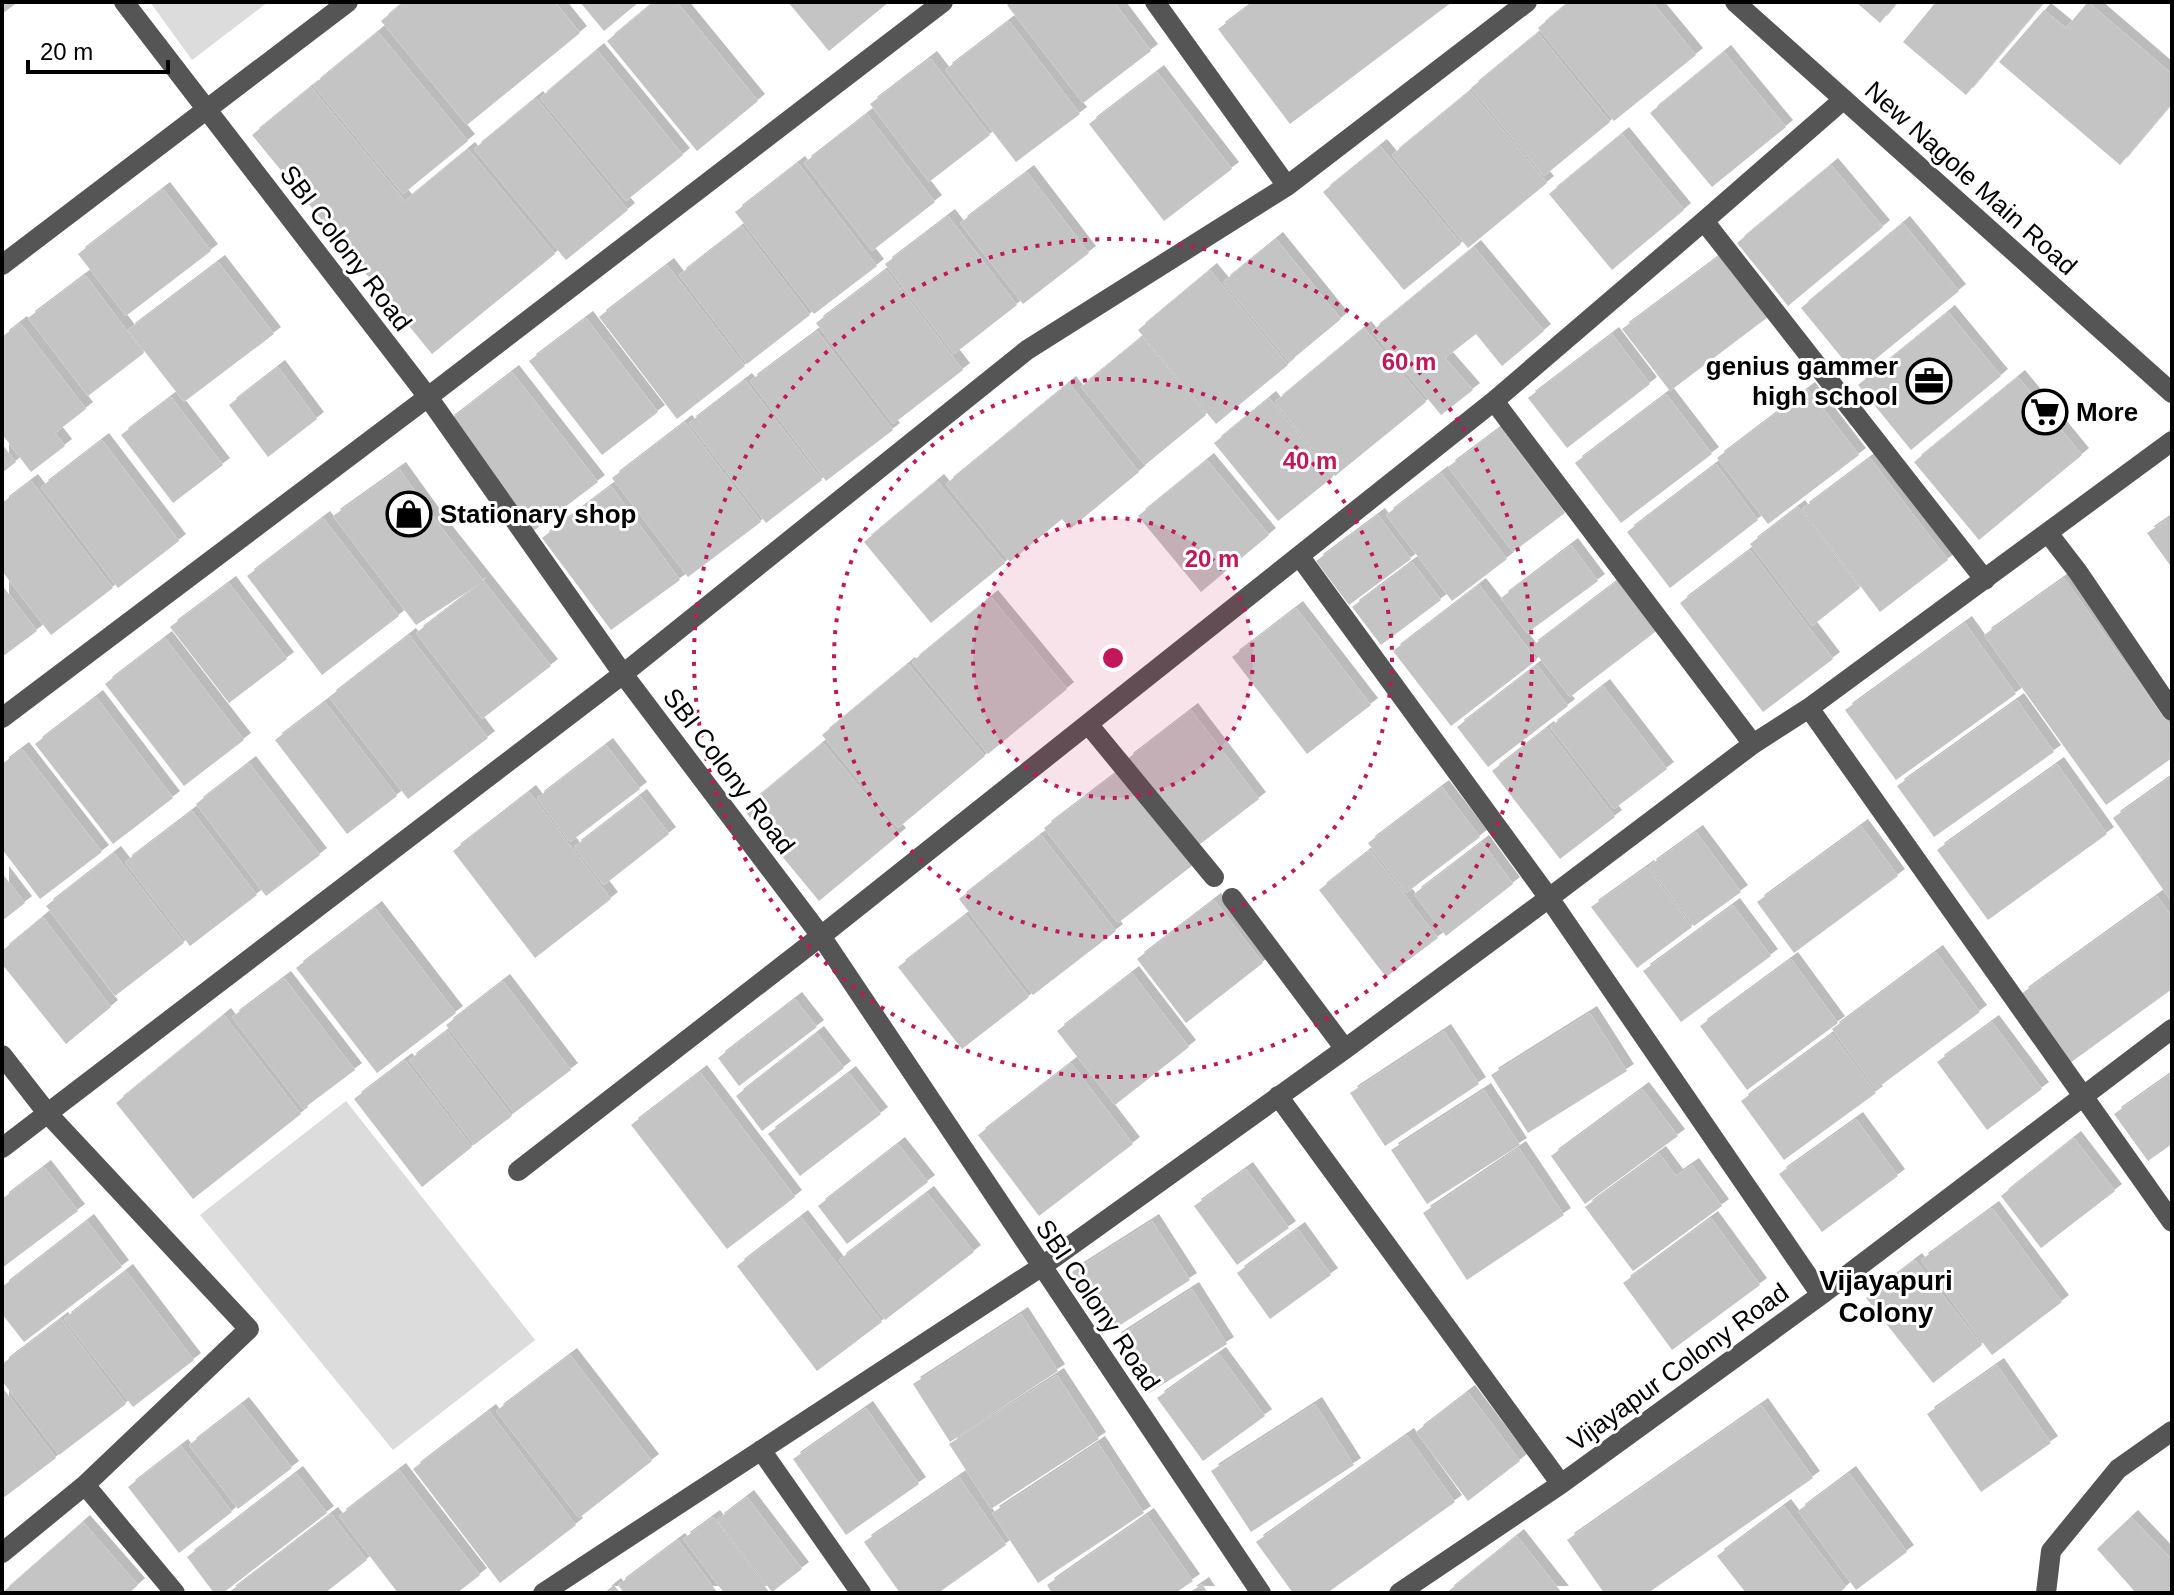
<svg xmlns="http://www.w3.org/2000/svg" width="2174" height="1595" font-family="Helvetica,sans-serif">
	<defs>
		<filter id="shadow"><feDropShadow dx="7" dy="-7" stdDeviation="0" flood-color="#0004"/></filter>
	</defs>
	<rect width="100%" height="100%" fill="#fff"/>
	<!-- green -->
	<path fill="#dcdcdc" d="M 150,2 L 268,2 L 192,60 Z
		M 346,1101 L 535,1340 L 393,1450 L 200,1215 Z"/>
	<!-- building -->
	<path fill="#c4c4c4" filter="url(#shadow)" d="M 2,2 L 18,2 L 2,14 Z
		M 404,2 L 555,2 L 580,33 L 467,125 L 381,21 Z
		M 580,2 L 639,2 L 604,31 Z
		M 654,2 L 677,2 L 758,101 L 697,151 L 607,41 Z
		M 788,2 L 889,2 L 829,51 Z
		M 1012,2 L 1114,2 L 1151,51 L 1083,103 L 1007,5 Z
		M 1254,2 L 1452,2 L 1290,124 L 1218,29 Z
		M 1569,2 L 1652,2 L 1696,55 L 1614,121 L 1538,28 Z
		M 1856,2 L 1897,2 L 1880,23 Z
		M 1936,2 L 2044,2 L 1966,95 L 1903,42 Z
		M 2088,2 L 2172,74 L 2172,103 L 2120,165 L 1999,62 L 2044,10 L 2066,28 Z
		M 1009,21 L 1080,114 L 1016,162 L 945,70 Z
		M 378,32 L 468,141 L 403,194 L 313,85 Z
		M 1538,33 L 1610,122 L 1544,176 L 1471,88 Z
		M 597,50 L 683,155 L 626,201 L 540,98 Z
		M 1724,52 L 1786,127 L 1712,187 L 1650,113 Z
		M 930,58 L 990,135 L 929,182 L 870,104 Z
		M 1157,72 L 1232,169 L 1164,221 L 1089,124 Z
		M 311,87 L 405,201 L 468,149 L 555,254 L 432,354 L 252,135 Z
		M 1470,91 L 1547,183 L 1468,248 L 1392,155 Z
		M 536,98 L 628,210 L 566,260 L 474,149 Z
		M 867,114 L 935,202 L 872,251 L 804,163 Z
		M 1622,134 L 1684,210 L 1612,270 L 1549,194 Z
		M 1380,146 L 1461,244 L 1404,290 L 1323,192 Z
		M 798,163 L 877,266 L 814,314 L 735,212 Z
		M 1831,165 L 1883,227 L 1788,306 L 1737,243 Z
		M 1027,172 L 1089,253 L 1023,304 L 960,223 Z
		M 163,189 L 211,251 L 126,316 L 78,254 Z
		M 948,216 L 1017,305 L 954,354 L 885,264 Z
		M 1903,223 L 1959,291 L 1856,375 L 1801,308 Z
		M 742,226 L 810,315 L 747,364 L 679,275 Z
		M 1276,239 L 1341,319 L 1289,362 L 1223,282 Z
		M 1474,247 L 1544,331 L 1502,366 L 1476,334 L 1445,358 L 1473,390 L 1441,415 L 1372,331 Z
		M 1721,255 L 1768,317 L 1670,391 L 1622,329 Z
		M 218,262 L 274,334 L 184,402 L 128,330 Z
		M 667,265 L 745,366 L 677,419 L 599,317 Z
		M 886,270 L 963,370 L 893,424 L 816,323 Z
		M 1210,270 L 1288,365 L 1216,424 L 1138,330 Z
		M 85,275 L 144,353 L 88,396 L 28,318 Z
		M 1948,312 L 2001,376 L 1911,450 L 1858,385 Z
		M 586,318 L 658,412 L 602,455 L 529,361 Z
		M 20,323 L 86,409 L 55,433 L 65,446 L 31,472 L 2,434 L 2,337 Z
		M 1364,328 L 1426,402 L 1335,476 L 1275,402 Z
		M 817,331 L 893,430 L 826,481 L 750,381 Z
		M 1612,334 L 1650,384 L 1567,448 L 1528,398 Z
		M 1142,337 L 1206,415 L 1145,465 L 1081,387 Z
		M 278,367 L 317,419 L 268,457 L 229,405 Z
		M 512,372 L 598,482 L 532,532 L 447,422 Z
		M 2018,377 L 2082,455 L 1979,540 L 1914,462 Z
		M 745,380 L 822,480 L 766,523 L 689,423 Z
		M 1069,383 L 1139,472 L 1070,529 L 1062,519 L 1010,562 L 946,484 Z
		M 1808,389 L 1859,455 L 1768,524 L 1717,458 Z
		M 1666,394 L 1712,454 L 1621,523 L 1575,463 Z
		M 171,397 L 223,465 L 173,503 L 121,435 Z
		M 1269,398 L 1333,477 L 1278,521 L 1214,443 Z
		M 685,422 L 761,522 L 688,577 L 612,478 Z
		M 1500,428 L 1565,513 L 1513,552 L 1448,467 Z
		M 102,440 L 179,541 L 118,588 L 41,487 Z
		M 2,444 L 16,462 L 2,473 Z
		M 1870,458 L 1948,560 L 1880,612 L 1802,509 Z
		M 1207,460 L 1269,535 L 1201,592 L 1138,516 Z
		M 1716,464 L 1758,520 L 1670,588 L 1627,532 Z
		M 399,469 L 440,526 L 551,666 L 482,719 L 416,633 L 481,583 L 416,625 L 333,516 Z
		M 1441,473 L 1507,559 L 1452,601 L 1386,515 Z
		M 31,481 L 113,588 L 51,635 L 2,571 L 2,503 Z
		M 937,481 L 1005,563 L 931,623 L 864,542 Z
		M 611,486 L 680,580 L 611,630 L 542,538 Z
		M 1798,507 L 1860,588 L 1812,626 L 1750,544 Z
		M 1378,515 L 1411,559 L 1349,605 L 1316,561 Z
		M 2172,516 L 2172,568 L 2147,533 Z
		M 323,518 L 399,616 L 322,675 L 247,576 Z
		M 1571,545 L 1598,581 L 1527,633 L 1501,598 Z
		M 1750,550 L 1833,659 L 1763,712 L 1680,603 Z
		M 1412,562 L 1441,600 L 1381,645 L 1352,607 Z
		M 2064,578 L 2172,729 L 2172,758 L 2106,805 L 1984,635 Z
		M 1620,579 L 1659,629 L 1570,697 L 1531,647 Z
		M 229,583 L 287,659 L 229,703 L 170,627 Z
		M 2,585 L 37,631 L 2,657 Z
		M 1479,585 L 1537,660 L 1451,726 L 1393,651 Z
		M 991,597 L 1067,689 L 988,754 L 912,662 Z
		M 1296,608 L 1371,705 L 1307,754 L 1232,657 Z
		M 1965,623 L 2016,694 L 1896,780 L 1845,710 Z
		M 409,635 L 488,738 L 408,799 L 329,697 Z
		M 165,638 L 244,740 L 184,786 L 105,684 Z
		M 908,664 L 985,756 L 898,828 L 822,735 Z
		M 1537,665 L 1568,706 L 1488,767 L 1457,727 Z
		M 1603,686 L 1667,769 L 1614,809 L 1550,727 Z
		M 96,697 L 173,798 L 113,844 L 35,744 Z
		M 2017,700 L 2054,752 L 1934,837 L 1897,786 Z
		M 325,702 L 397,796 L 347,834 L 275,740 Z
		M 1191,710 L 1259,799 L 1195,848 L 1126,760 Z
		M 1547,728 L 1615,817 L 1560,859 L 1492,771 Z
		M 823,743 L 899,835 L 819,901 L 743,809 Z
		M 606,745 L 640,789 L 570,842 L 537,798 Z
		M 22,749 L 102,852 L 40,899 L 2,849 L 2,764 Z
		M 249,763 L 320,855 L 266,896 L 196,804 Z
		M 2057,764 L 2107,834 L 1988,920 L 1937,850 Z
		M 1120,770 L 1193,865 L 1118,923 L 1044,828 Z
		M 2172,776 L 2172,902 L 2113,818 Z
		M 1442,787 L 1480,837 L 1406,893 L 1368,843 Z
		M 529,792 L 611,899 L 535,958 L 453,851 Z
		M 640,796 L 669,834 L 604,885 L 574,847 Z
		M 192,811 L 257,895 L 190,946 L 125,862 Z
		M 1861,826 L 1898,876 L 1794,953 L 1757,902 Z
		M 1696,832 L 1741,892 L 1694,926 L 1649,866 Z
		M 1041,835 L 1116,931 L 1033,995 L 959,899 Z
		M 1482,842 L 1513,884 L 1446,936 L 1414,894 Z
		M 1370,850 L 1438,938 L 1386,977 L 1319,890 Z
		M 114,853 L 184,943 L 115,996 L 46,906 Z
		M 1647,867 L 1692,927 L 1637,968 L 1591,907 Z
		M 2,873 L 25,903 L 2,921 Z
		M 2157,896 L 2172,917 L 2172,989 L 2070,1063 L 2021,994 Z
		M 1214,900 L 1263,963 L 1186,1023 L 1137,959 Z
		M 1733,905 L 1771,956 L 1681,1022 L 1643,971 Z
		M 375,908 L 456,1013 L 377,1073 L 296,968 Z
		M 966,915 L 1029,997 L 962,1049 L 898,967 Z
		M 43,917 L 111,1007 L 66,1044 L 2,964 L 2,951 Z
		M 1936,952 L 1980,1012 L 1876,1089 L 1832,1029 Z
		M 1791,959 L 1838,1023 L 1747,1090 L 1700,1026 Z
		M 1132,973 L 1189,1047 L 1115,1105 L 1057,1031 Z
		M 284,978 L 355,1070 L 303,1109 L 232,1017 Z
		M 503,981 L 571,1070 L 514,1113 L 446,1025 Z
		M 795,999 L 817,1027 L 739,1086 L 718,1058 Z
		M 1590,1013 L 1627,1071 L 1528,1133 L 1491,1075 Z
		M 224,1015 L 301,1114 L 193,1199 L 116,1103 Z
		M 1992,1022 L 2042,1089 L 1987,1130 L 1937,1062 Z
		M 447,1031 L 512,1116 L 474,1145 L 409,1060 Z
		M 1444,1031 L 1479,1084 L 1385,1146 L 1350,1093 Z
		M 817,1033 L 844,1068 L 762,1131 L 736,1096 Z
		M 1832,1034 L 1876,1093 L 1784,1160 L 1741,1101 Z
		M 405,1060 L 472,1147 L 422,1187 L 354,1099 Z
		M 1071,1063 L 1133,1144 L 1039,1216 L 978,1135 Z
		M 700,1072 L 795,1197 L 727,1249 L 631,1125 Z
		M 849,1073 L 881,1114 L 800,1176 L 768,1134 Z
		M 2172,1073 L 2172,1144 L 2148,1161 L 2114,1114 Z
		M 1642,1089 L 1678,1136 L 1585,1204 L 1551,1156 Z
		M 1484,1090 L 1520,1145 L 1427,1204 L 1391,1150 Z
		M 1856,1119 L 1898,1176 L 1822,1232 L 1779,1174 Z
		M 2074,1138 L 2115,1191 L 2041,1248 L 2001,1196 Z
		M 898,1144 L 928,1182 L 847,1244 L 818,1206 Z
		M 1519,1148 L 1564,1215 L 1467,1280 L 1423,1213 Z
		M 1659,1153 L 1676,1176 L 1692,1165 L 1722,1206 L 1633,1271 L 1585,1207 Z
		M 44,1167 L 78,1211 L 2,1268 L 2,1199 Z
		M 1246,1169 L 1289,1228 L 1237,1265 L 1194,1206 Z
		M 927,1193 L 974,1252 L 885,1320 L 839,1260 Z
		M 1992,1208 L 2062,1302 L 1992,1355 L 1921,1260 Z
		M 801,1217 L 882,1322 L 817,1371 L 737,1266 Z
		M 1711,1218 L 1760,1285 L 1672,1350 L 1623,1283 Z
		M 87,1221 L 122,1267 L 24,1342 L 2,1314 L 2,1287 Z
		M 1152,1221 L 1190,1280 L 1111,1331 L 1072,1272 Z
		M 1298,1229 L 1331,1275 L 1270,1319 L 1237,1273 Z
		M 1915,1260 L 1982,1345 L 1933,1383 L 1866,1298 Z
		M 126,1271 L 194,1360 L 133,1407 L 64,1319 Z
		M 1192,1289 L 1227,1344 L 1149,1393 L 1114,1339 Z
		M 1021,1314 L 1058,1371 L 950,1442 L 913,1384 Z
		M 61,1319 L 126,1404 L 59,1455 L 2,1381 L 2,1364 Z
		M 1219,1354 L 1265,1416 L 1203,1461 L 1157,1398 Z
		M 570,1355 L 652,1461 L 579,1518 L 496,1411 Z
		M 1997,1365 L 2051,1443 L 1981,1492 L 1927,1414 Z
		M 1057,1375 L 1099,1439 L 991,1509 L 949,1444 Z
		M 2,1387 L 56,1458 L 2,1499 Z
		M 1468,1392 L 1520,1461 L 1468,1501 L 1416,1432 Z
		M 242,1404 L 292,1468 L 238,1509 L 189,1445 Z
		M 1315,1404 L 1354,1465 L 1251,1532 L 1211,1471 Z
		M 1761,1405 L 1813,1478 L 1648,1593 L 1604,1593 L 1567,1540 Z
		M 866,1408 L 919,1484 L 846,1535 L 793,1459 Z
		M 489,1411 L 576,1525 L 500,1583 L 413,1469 Z
		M 1407,1435 L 1455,1502 L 1327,1593 L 1293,1593 L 1256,1542 Z
		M 1098,1443 L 1144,1513 L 1038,1583 L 992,1513 Z
		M 181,1446 L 232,1512 L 179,1553 L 128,1487 Z
		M 399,1470 L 480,1575 L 457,1593 L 398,1593 L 339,1516 Z
		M 296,1473 L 327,1513 L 223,1593 L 214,1593 L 187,1557 Z
		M 1849,1473 L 1907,1552 L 1856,1590 L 1798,1511 Z
		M 959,1477 L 1006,1545 L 938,1593 L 900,1593 L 864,1542 Z
		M 747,1497 L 802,1569 L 772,1592 L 717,1520 Z
		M 1784,1506 L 1846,1587 L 1839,1593 L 1746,1593 L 1717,1556 Z
		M 331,1514 L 367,1560 L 325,1593 L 228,1593 Z
		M 1147,1515 L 1193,1581 L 1175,1593 L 1052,1593 L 1047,1585 Z
		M 713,1517 L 770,1593 L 724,1593 L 683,1539 Z
		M 2131,1517 L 2172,1560 L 2172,1589 L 2167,1593 L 2136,1593 L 2097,1549 Z
		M 83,1522 L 138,1585 L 129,1593 L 2,1593 Z
		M 1517,1536 L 1562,1593 L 1446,1593 Z
		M 678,1540 L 718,1593 L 624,1593 L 618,1585 Z
		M 1202,1584 L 1208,1593 L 1189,1593 Z
		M 614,1585 L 620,1593 L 604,1593 Z"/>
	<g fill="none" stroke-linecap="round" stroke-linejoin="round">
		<!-- minor -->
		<path stroke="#555" stroke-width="20" d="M 124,2 L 428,397 L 623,674 L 821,936 L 1261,1593
			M 1155,2 L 1287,186
			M 1735,2 L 2172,393
			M 1704,221 L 1985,580
			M 2,265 L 348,2
			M 1494,401 L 1753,744
			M 2048,533 L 2078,572 L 2172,711
			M 1300,557 L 1549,898 L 1821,1295
			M 1809,708 L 2172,1222
			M 2,718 L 428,397 L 943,2
			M 1088,724 L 1214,877
			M 1232,898 L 1345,1049
			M 2,1055 L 48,1114 L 249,1329 L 85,1485 L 2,1553
			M 1278,1096 L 1561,1484
			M 2,1148 L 623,674 L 1027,350 L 1287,186 L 1527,2
			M 518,1171 L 821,936 L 1494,401 L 1704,221 L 1844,99
			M 761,1450 L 861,1593
			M 85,1485 L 175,1593
			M 543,1593 L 1041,1267 L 1345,1049 L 1549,898 L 1753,744 L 1809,708 L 2172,441
			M 1399,1593 L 1561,1484 L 1821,1295 L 2172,1029
			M 2046,1593 L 2051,1551 L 2118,1469 L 2172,1431"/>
	</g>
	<!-- distance rings -->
	<circle cx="1113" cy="658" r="140" fill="#c2185b" fill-opacity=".12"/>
	<g fill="none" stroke="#c2185b" stroke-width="4" stroke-dasharray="4 8">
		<circle cx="1113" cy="658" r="140"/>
		<circle cx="1113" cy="658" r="279"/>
		<circle cx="1113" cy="658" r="419"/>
	</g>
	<!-- icons -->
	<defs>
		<g id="office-ring" transform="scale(2.3)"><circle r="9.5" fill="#fff" stroke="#000" stroke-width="1.5"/><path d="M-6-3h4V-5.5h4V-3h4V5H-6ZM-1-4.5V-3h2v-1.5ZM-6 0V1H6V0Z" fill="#000"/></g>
		<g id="supermarket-ring" transform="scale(2.3)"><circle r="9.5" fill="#fff" stroke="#000" stroke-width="1.5"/><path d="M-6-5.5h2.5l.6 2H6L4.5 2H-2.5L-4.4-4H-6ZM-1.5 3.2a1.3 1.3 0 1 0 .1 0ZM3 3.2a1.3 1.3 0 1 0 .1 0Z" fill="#000"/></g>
		<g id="shop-ring" transform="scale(2.3)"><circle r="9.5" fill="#fff" stroke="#000" stroke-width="1.5"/><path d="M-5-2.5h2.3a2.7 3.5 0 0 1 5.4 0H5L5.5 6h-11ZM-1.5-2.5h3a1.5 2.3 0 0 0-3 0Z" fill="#000"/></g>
	</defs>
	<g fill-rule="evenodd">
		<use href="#office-ring" x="1929" y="381"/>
		<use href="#supermarket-ring" x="2045" y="412"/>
		<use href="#shop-ring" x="409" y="514"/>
	</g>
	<g text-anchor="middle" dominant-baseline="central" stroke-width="6" stroke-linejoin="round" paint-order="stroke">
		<!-- street labels -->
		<g font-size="26" fill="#000" stroke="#fff">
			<text transform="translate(1971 178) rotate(42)">New Nagole Main Road</text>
			<text transform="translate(346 248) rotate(53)">SBI Colony Road</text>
			<text transform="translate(729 771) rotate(53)">SBI Colony Road</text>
			<text transform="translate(1098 1305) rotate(56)">SBI Colony Road</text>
			<text transform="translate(1678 1367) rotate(-36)">Vijayapur Colony Road</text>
		</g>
		<!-- poi labels -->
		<g font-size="26" font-weight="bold" fill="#000" stroke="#fff" text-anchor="start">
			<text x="1898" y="366" text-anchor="end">genius gammer<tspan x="1898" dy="30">high school</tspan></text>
			<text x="2076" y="412">More</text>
			<text x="440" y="514">Stationary shop</text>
		</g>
		<!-- neighbourhood labels -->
		<g font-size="28" font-weight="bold" fill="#000" stroke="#fff">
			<text x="1886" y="1280">Vijayapuri<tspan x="1886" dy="32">Colony</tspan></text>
		</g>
	</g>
	<circle cx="1113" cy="658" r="12" fill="#c2185b" stroke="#fff" stroke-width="4"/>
	<g font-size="24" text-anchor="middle" font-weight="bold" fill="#c2185b" stroke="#fff" stroke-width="6" stroke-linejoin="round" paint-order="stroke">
		<text x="1409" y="370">60 m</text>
		<text x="1310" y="469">40 m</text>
		<text x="1212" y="567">20 m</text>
	</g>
	<!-- border -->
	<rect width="2174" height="1595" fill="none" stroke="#000000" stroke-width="8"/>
	<!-- scale -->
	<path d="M28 60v12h140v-12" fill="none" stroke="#000000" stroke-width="4"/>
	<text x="40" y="60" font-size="24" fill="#000000" stroke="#ffffff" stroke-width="6" paint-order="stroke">20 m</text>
</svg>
